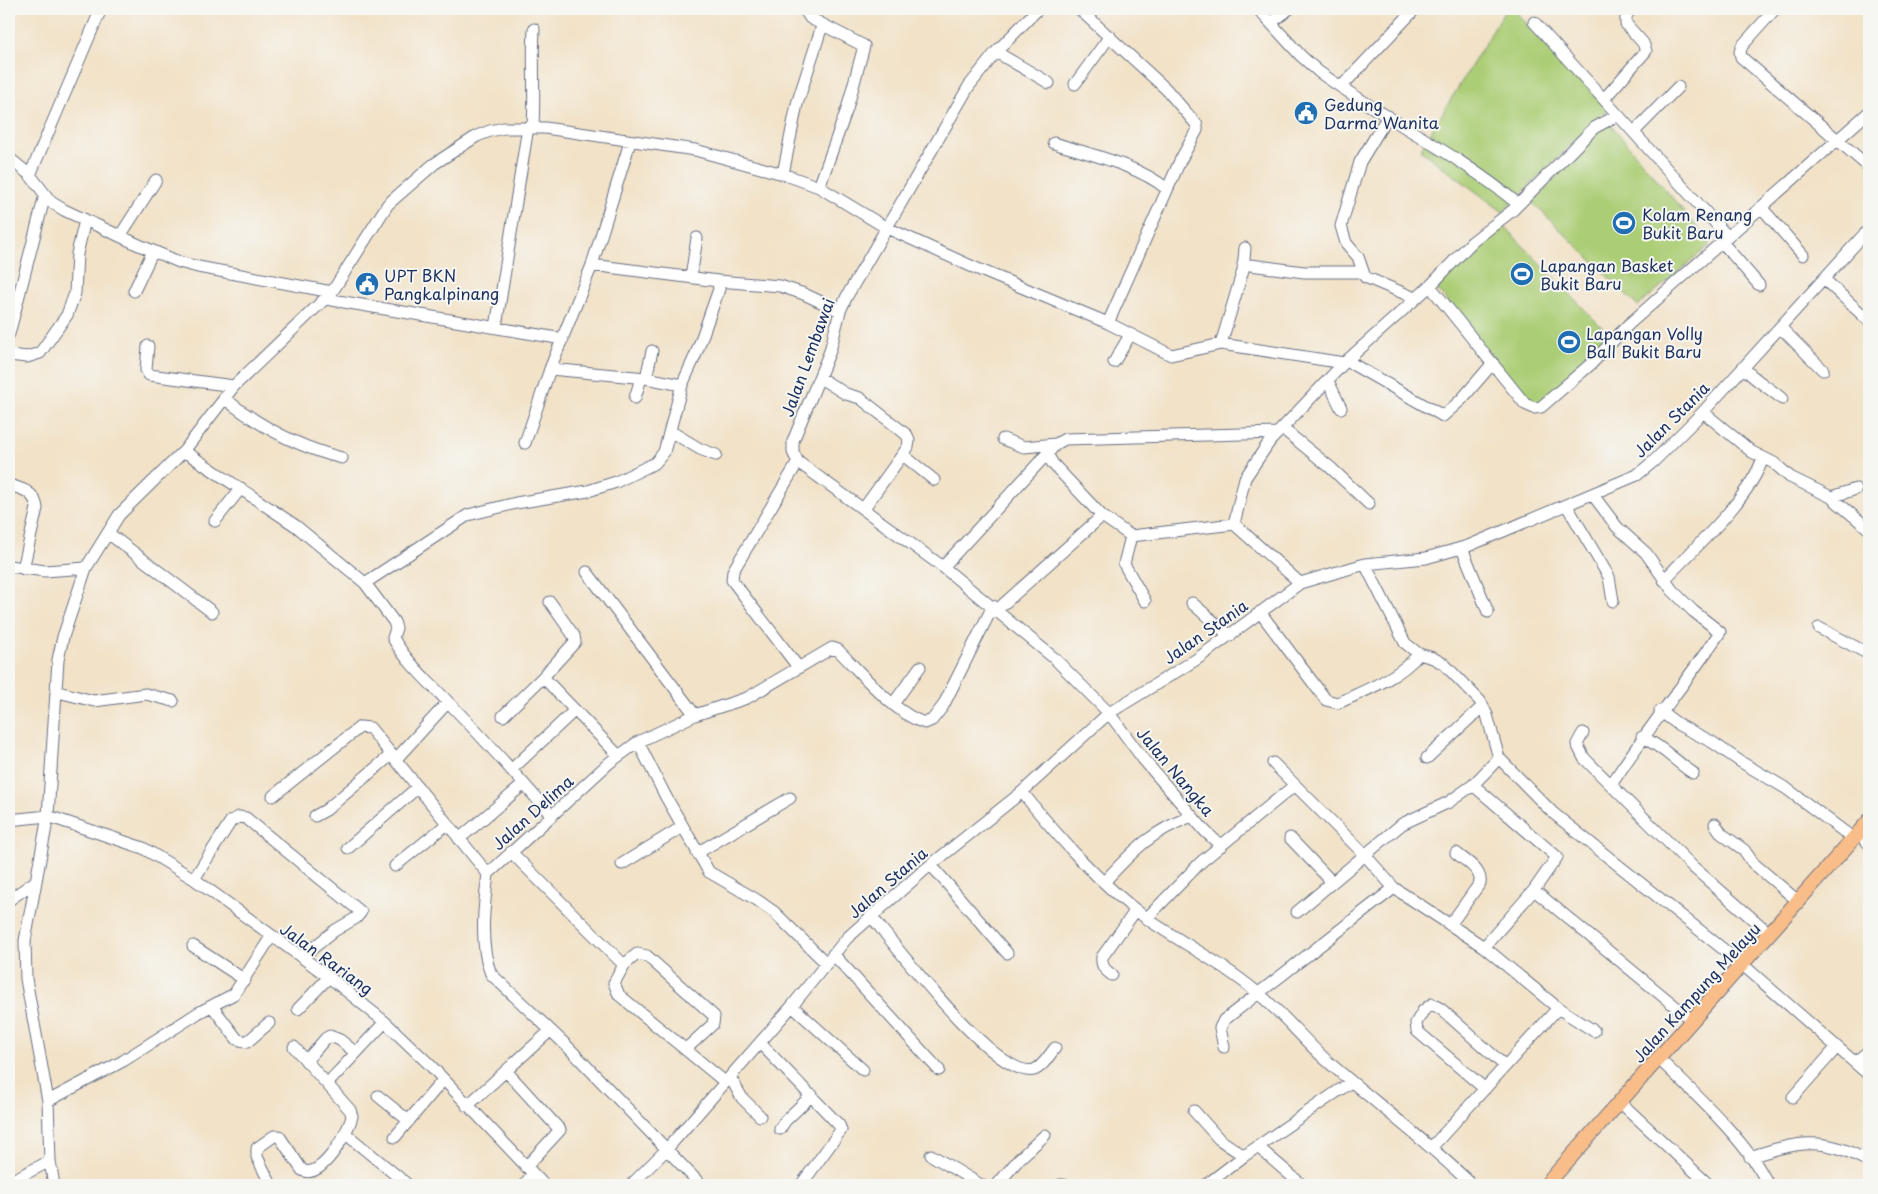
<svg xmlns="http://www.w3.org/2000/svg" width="1878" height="1194" font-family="'Playpen Sans',sans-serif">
	<rect width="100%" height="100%" fill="#f6f6f2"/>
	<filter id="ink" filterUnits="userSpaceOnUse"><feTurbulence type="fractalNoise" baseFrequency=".02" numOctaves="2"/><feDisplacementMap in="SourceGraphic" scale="10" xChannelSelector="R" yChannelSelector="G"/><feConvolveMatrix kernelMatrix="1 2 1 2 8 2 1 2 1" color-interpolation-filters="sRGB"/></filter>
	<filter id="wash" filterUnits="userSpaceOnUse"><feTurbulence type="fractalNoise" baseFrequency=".0096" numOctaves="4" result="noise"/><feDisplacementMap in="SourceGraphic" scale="20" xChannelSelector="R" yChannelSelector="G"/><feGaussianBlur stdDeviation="1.12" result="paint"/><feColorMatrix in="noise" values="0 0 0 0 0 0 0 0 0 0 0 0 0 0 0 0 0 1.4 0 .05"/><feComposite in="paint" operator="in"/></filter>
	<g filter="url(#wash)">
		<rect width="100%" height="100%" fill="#f2e2c7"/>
		<!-- green -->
		<path fill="#abcd75" stroke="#637e6a" d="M 1506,9 L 1513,9 L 1607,109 L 1503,212 L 1420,150 Z
			M 1607,120 L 1711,244 L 1638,306 L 1533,203 Z
			M 1501,223 L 1616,342 L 1536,410 L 1438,290 L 1440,284 Z"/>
	</g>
	<g filter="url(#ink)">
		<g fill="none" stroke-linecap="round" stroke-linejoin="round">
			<!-- minor casing -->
			<g stroke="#666e83" stroke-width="13">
				<path id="minor" d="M 804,9 L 810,18 L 864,46 L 847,109 L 819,187
					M 1038,9 L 996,52 L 969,86 L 847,296 L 840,311 L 830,351 L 793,441 L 793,452 L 798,462 L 943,567 L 1054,658 L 1109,713 L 1143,759 L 1205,831 L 1221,846
					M 1079,9 L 1166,89 L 1197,125 L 1197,130 L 1180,161 L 1108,323
					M 1258,9 L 1301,56 L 1319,72 C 1383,118 1457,153 1518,204
					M 1775,9 L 1742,46 L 1740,52 L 1741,57 L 1869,167
					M 1534,22 L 1618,115
					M 1271,23 L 1289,9
					M 996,52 L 1049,83
					M 1075,84 L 1110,36
					M 1341,87 L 1415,9
					M 1604,99 L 1646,51 L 1643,43 L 1626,24 L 1626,16 L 1631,9
					M 1388,116 L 1360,162 L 1341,226 L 1346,243 L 1358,257 L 1365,277 L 1415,298
					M 533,127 C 535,94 532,62 534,29
					M 1634,132 L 1678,87
					M 1054,143 C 1089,154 1140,166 1167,189
					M 9,158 L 30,175 L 51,202 L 64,210 L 139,245 L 179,262 L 198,267 L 332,292 L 388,204 L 434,164 L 477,136 L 490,131 L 504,128 L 545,128 L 695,150 L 783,174 L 819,187 L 885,227 L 973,267 L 1108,323 L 1171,355 L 1221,344 L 1344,363
					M 783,174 L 797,104 L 822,26
					M 30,175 L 101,9
					M 1761,207 L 1803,255
					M 120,236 L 156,180
					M 1722,242 L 1759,285
					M 1243,264 L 1304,272 L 1362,272
					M 592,265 L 718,281 L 780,286 L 804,294 L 840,311
					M 691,277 L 697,238
					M 1824,279 L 1869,321
					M 1430,286 L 1525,404 L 1534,408 L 1541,407 L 1592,363 L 1628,325 L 1869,112
					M 134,291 L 153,251
					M 326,299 L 563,339
					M 496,327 L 528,127
					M 1780,327 L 1823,370
					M 9,334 L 45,195
					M 1221,344 L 1243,270 L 1245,248
					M 148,346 L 146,370 L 149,375 L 234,386
					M 9,355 L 27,357 L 40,353 L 67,315 L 75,293 L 77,254 L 85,220
					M 1347,361 L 1443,416 L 1461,400 L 1493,363
					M 1114,362 L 1130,335
					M 1743,367 C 1754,380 1770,388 1782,399
					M 550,369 L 646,378 L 682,385
					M 646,378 L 652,351
					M 820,378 L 846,394 L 860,398 L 907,435 L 909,441 L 908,447 L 864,508
					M 1328,381 L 1341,408
					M 224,398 C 259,426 298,447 342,458
					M 635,398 L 641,378
					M 1703,412 L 1752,452 L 1774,463 L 1790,477 L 1831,497 L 1856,489
					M 1283,429 L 1331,468 L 1369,504
					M 670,431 L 700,449 L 716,455
					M 1003,439 L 1024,447 L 1056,444
					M 525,443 L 550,369 L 592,265 L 630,142
					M 184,451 L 296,526 L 365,583 L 394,622 L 396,628 L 393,638 C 407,663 429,682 448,702 C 484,738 518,777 552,816
					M 1047,454 L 1053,464 L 1102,516 L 1131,536 L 1234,524
					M 903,455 L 934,480
					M 798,462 L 733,571 L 732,580 L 798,667
					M 9,485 C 23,489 35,492 37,508 L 23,569
					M 1593,495 L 1617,527 L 1646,553 L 1672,590 L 1693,611 L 1720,632 C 1685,684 1645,732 1611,785
					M 1831,497 L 1869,529
					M 1567,506 L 1609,577 L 1613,601
					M 215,521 L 241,488
					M 108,533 L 212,612
					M 1131,536 L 1124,564 L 1145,601
					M 1462,548 L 1488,612
					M 1365,564 L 1405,643 L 1419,654 L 1433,658 L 1444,664 L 1480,701 L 1487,715 L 1499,758 L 1553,813 L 1743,965 L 1869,1075
					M 9,566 L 45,571 L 86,568
					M 943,567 L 1056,444 L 1065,439 L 1278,433
					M 587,572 L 695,715
					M 1664,580 C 1696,546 1748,501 1763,458
					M 365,583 L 468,515 L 516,503 L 588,491 L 616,482 L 655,463 L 664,452 L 682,385 L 696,354 L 719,289 L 718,281
					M 1300,583 L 1234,524 L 1245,478 L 1270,441 L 1344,363 L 1430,286 L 1472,242 L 1513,210 L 1594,128 L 1618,115 L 1728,237
					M 550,602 L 574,636 L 575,642 L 543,677 L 618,755
					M 1192,603 L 1230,636
					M 998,609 L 1102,516
					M 1260,612 L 1326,700 L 1338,703 C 1366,690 1397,679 1419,654
					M 1819,628 L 1869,654
					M 58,692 L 94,701 L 146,694 L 173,701
					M 893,704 L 920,667
					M 1660,711 L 1679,725 L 1712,742 L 1741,762 L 1787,789 L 1854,839
					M 503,716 L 543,677
					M 1583,733 L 1577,744 L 1584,758 L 1693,867 L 1770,934
					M 1642,737 C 1662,746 1675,761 1693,773
					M 638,742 L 695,715 L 747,698 L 832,648 L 838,650 C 861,673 895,714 925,723 L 932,720 L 943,706 L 993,606
					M 1427,758 L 1483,706
					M 396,759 L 448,702
					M 1273,763 L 1364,854 L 1394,888 L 1484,947 L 1558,1008 L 1431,1148
					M 511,770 L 575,710
					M 1473,785 L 1557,857 L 1534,890 L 1484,947
					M 1022,792 C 1059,838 1098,882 1146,918 C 1183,944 1224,964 1259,994 C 1283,1014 1303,1039 1326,1060 C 1374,1102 1426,1140 1472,1185
					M 273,796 L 360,727 L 370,728 L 488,874
					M 315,816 L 326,810 L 391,755
					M 9,820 L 48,816 L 143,848 L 194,879 L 329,977 L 385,1022 L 430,1065 L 544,1185
					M 1715,824 L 1722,834 L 1744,850 L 1753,863 L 1799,902
					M 1859,833 L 1869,844
					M 1290,838 L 1332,882
					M 459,839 L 524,784
					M 348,848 L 418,787
					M 511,852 L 624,965 L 614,983 L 619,995 L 725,1082
					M 697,853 L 790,798
					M 622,864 L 682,827
					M 931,865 L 1007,953
					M 395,866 L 447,824
					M 194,879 L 231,821 L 239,817 L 246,818 L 361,912 L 356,918 L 334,931 L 302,957
					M 1104,882 C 1135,849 1149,833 1192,816
					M 1534,890 L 1693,1021
					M 9,900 L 36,881
					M 1297,912 L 1402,824 L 1449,802 L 1473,785 L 1499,758
					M 871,916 C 895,945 997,1080 1034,1070 C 1043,1067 1049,1055 1055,1048
					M 1147,918 L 1201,862 L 1295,785
					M 1450,925 L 1480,883 C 1482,870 1466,861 1456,853
					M 193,946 L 245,980
					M 833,954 L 939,1070
					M 624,965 L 637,954 L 647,956 L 714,1016 L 713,1024 L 687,1048
					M 1112,975 C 1105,970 1101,966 1102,957 L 1136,910
					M 212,1006 L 237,1039 L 247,1042 L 269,1023
					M 792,1006 L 863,1070
					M 1558,1008 L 1594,1031
					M 298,1009 L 329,977
					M 760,1043 L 839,1125 L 841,1130 L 801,1185
					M 1224,1047 L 1220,1028 L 1224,1020 L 1394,888
					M 1660,1060 C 1693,1092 1749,1143 1768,1185
					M 306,1061 L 326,1038 L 330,1036 L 340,1040 L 356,1053
					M 1855,1062 L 1869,1051
					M 506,1071 L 560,1130 L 526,1167
					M 730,1077 L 742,1098 L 760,1116
					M 327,1084 L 385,1022
					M 1485,1089 L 1417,1031 L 1416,1023 L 1423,1011 L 1432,1004 L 1441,1009 L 1505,1066
					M 378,1096 L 409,1121
					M 1793,1097 L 1837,1047
					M 48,1101 L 123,1061 L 198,1013 L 234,994 L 271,937
					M 1620,1102 L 1709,1185
					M 467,1106 L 550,1031
					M 1194,1111 L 1219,1139 L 1244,1156
					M 780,1129 L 785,1121 L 812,1095
					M 346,1134 L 408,1185
					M 395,1137 L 443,1080
					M 1258,1147 L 1302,1185
					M 931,1155 L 981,1185
					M 1750,1157 C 1797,1142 1824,1135 1869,1162
					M 9,1182 L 50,1161
					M 54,1185 L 50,1161 L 48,1101 L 26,979 L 25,941 L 48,816 L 58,660 L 63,637 L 86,568 L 119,515 L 184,451 L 234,386 L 332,292
					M 271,1185 L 257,1157 L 257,1148 L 274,1136 L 279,1136 L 302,1170 C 321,1181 349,1131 352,1116 L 350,1110 L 294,1047
					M 524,1185 L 533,1174
					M 631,1185 L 666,1150 L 792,1006 L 847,938 L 922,872 L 1022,792 L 1109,713 L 1197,659 L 1300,583 L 1365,564 L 1426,558 L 1468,546 L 1637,475 L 1654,461 L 1703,412 L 1869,229
					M 701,1185 L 567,1046 L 491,974 C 479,945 484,905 488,874 L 609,763 L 638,742 L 666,797 L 709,872 L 757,900 L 774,912 L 826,963
					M 997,1185 L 1019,1159 L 1045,1135
					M 1060,1185 L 1064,1185
					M 1206,1185 L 1244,1156 L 1351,1082"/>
			</g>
			<!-- major casing -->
			<g stroke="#666e83" stroke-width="16">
				<path id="major" d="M 1546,1185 L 1869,821"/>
			</g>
			<!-- minor -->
			<use href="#minor" stroke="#fff" stroke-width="11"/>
			<!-- major -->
			<use href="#major" stroke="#f8bd89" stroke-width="14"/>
		</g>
	</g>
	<!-- icons -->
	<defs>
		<g id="civic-disc" transform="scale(1.25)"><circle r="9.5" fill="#1f6fb2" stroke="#f6f6f2"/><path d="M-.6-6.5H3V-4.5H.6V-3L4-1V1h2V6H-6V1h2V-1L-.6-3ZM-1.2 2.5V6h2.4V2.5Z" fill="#fff"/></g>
		<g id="stadium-disc" transform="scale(1.25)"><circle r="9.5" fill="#1f6fb2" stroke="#f6f6f2"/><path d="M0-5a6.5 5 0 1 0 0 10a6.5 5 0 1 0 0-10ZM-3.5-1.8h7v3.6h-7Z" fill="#fff"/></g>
	</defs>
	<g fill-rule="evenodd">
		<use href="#civic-disc" x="1306" y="113"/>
		<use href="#stadium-disc" x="1624" y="223"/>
		<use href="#stadium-disc" x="1522" y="274"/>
		<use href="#civic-disc" x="367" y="284"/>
		<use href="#stadium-disc" x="1569" y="342"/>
	</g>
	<g text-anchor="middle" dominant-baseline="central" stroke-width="4" stroke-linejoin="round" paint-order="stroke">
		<!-- poi labels -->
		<g font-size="16" fill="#1b2f5e" stroke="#f6f6f2" text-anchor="start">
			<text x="1324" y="104">Gedung<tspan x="1324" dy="18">Darma Wanita</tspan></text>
			<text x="1642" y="214">Kolam Renang<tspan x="1642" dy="18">Bukit Baru</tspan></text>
			<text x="1540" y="265">Lapangan Basket<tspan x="1540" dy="18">Bukit Baru</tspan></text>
			<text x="384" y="275">UPT BKN<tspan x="384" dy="18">Pangkalpinang</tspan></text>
			<text x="1586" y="333">Lapangan Volly<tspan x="1586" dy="18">Ball Bukit Baru</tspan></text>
		</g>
		<!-- street labels -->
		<g font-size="16" fill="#1b2f5e" stroke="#f6f6f2">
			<text transform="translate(807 357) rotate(-70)">Jalan Lembawai</text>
			<text transform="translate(1671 419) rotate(-45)">Jalan Stania</text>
			<text transform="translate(1205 631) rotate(-35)">Jalan Stania</text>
			<text transform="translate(1176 771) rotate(50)">Jalan Nangka</text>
			<text transform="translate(532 812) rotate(-42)">Jalan Delima</text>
			<text transform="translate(887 882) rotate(-41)">Jalan Stania</text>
			<text transform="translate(327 958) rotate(36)">Jalan Rariang</text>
			<text transform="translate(1696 992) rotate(-48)">Jalan Kampung Melayu</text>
		</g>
	</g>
	<!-- margin -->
	<rect width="1878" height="1194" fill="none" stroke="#f6f6f2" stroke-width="30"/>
</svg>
